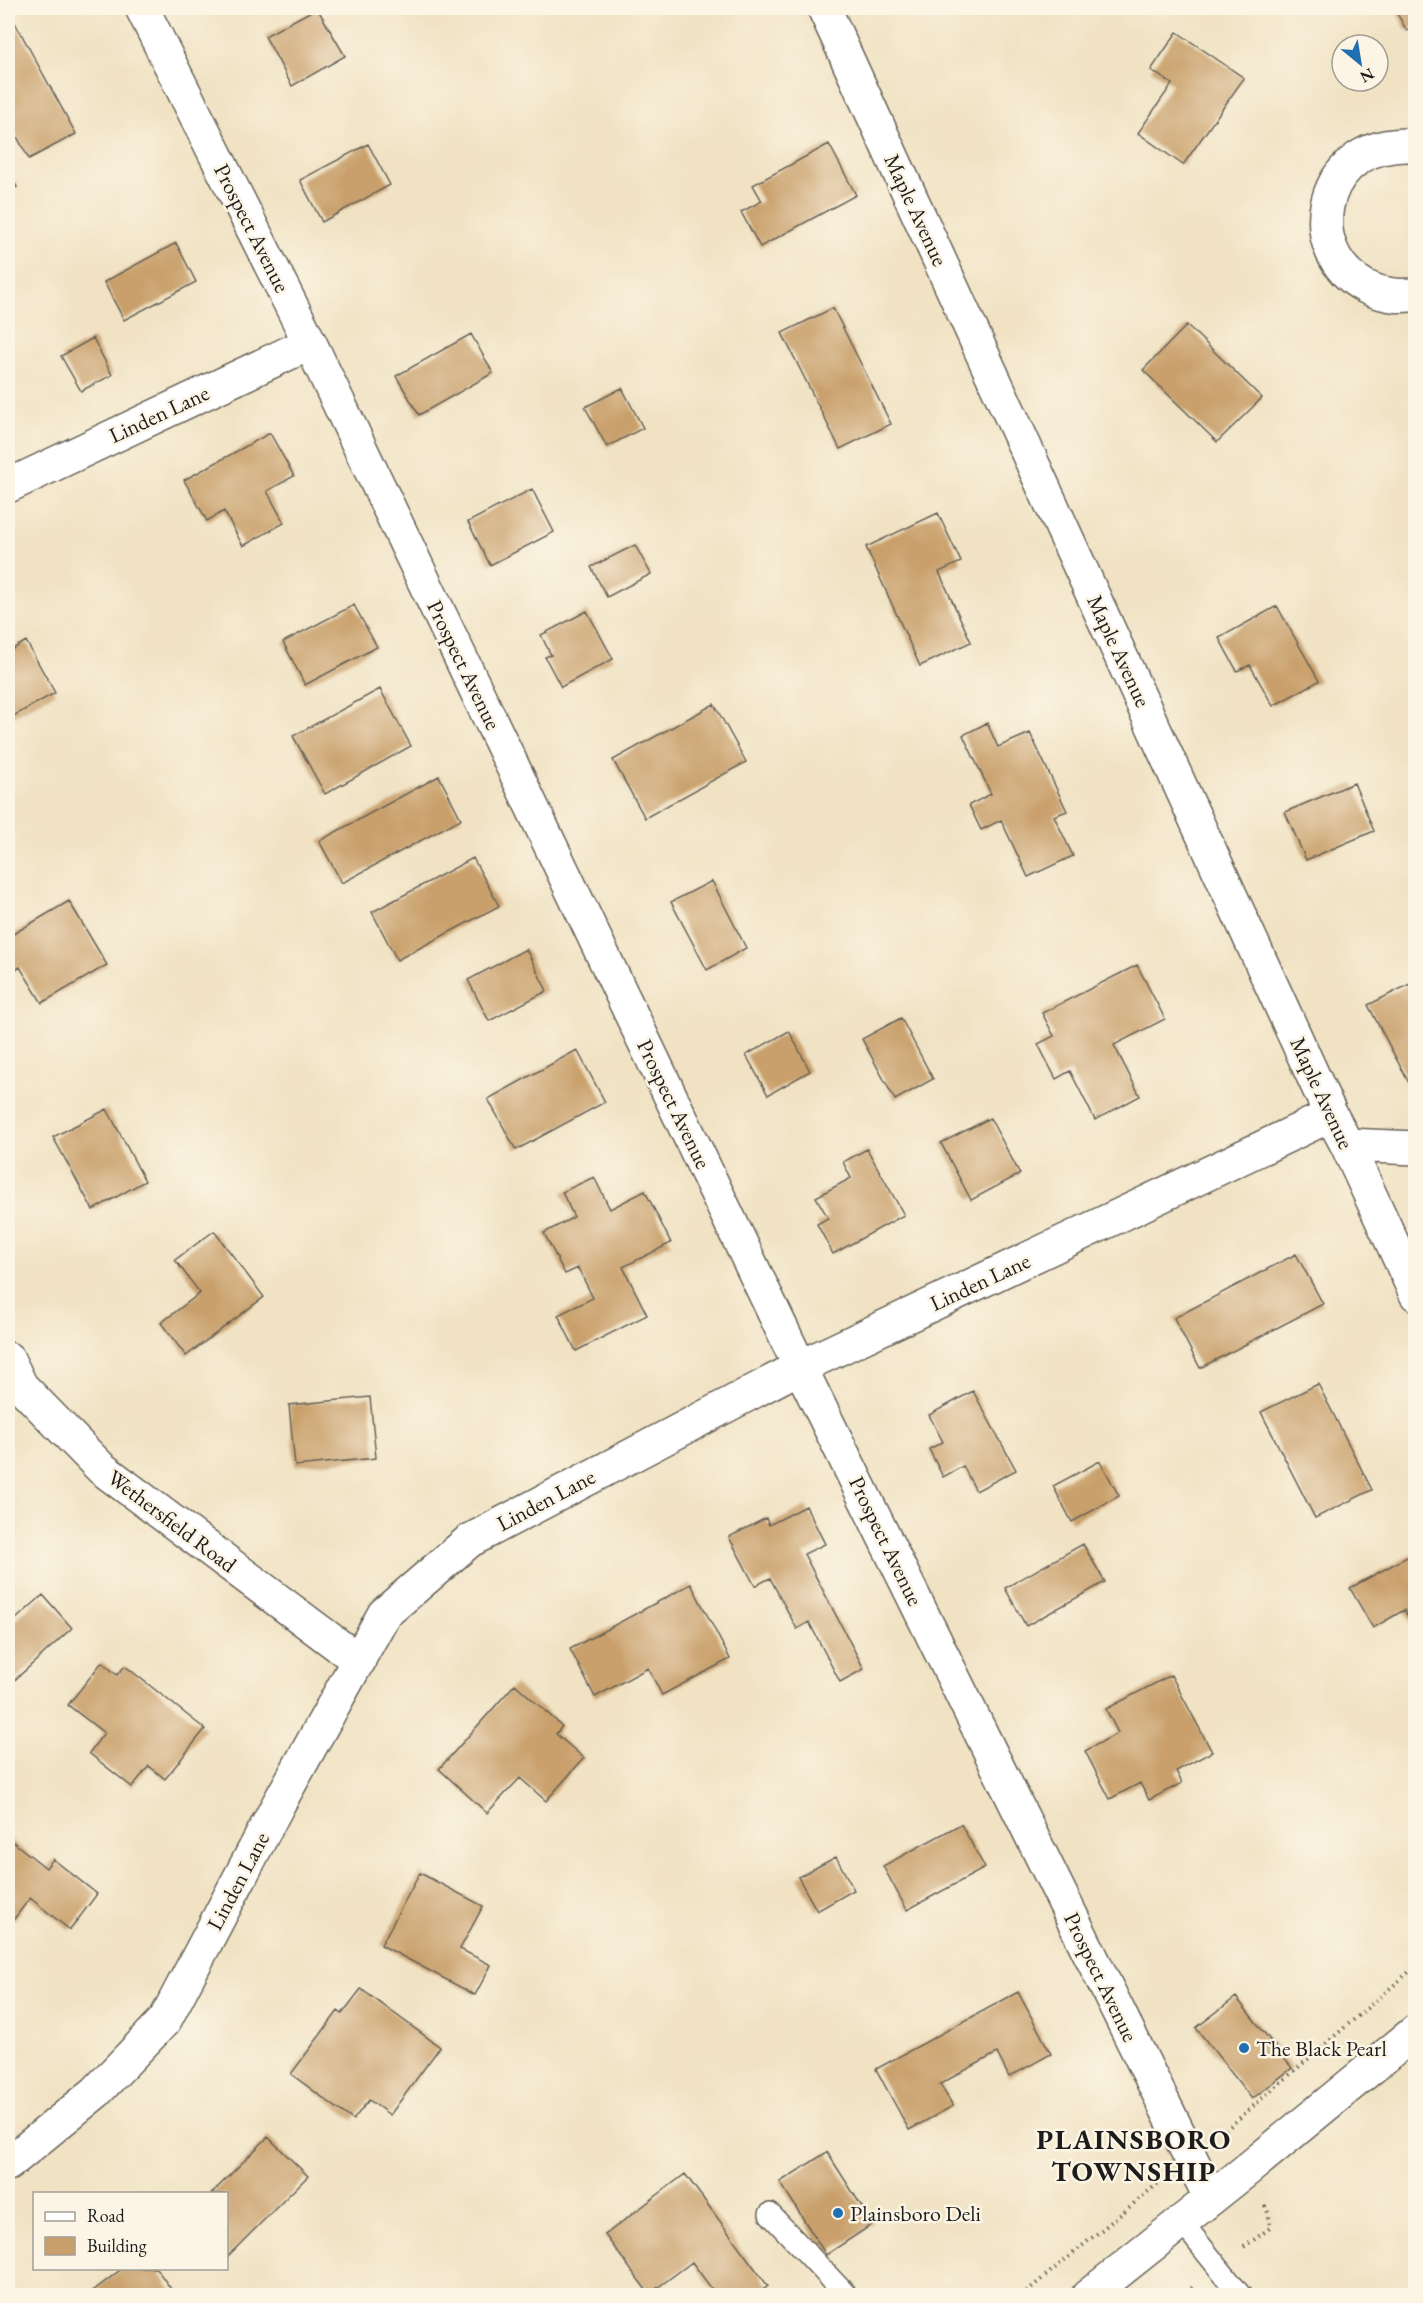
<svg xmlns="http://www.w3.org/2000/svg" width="1423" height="2303" font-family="'EB Garamond',serif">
	<rect width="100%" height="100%" fill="#fcf5e5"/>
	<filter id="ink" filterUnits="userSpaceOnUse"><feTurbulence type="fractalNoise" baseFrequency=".0167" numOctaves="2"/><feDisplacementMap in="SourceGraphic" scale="12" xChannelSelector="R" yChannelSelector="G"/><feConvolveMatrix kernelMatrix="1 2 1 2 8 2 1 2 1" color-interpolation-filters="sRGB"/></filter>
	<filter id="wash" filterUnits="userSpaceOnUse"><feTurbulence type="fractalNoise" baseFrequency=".008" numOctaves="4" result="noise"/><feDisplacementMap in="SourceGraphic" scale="24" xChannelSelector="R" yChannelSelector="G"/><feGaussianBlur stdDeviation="1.35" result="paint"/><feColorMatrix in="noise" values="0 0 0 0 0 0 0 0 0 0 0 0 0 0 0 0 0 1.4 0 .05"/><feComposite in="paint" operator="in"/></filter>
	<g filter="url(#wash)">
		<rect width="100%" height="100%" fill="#f0e2c3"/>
		<g id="blocks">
			<!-- building -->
			<path fill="#c9a06c" d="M 317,8 L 345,56 L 292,86 L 265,36 Z
				M 1394,8 L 1416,8 L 1416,26 L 1407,31 Z
				M 13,19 L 76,134 L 29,159 L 8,120 L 8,22 Z
				M 1177,32 L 1244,78 L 1183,165 L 1138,133 L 1172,84 L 1151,70 Z
				M 368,144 L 390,185 L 322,222 L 300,180 Z
				M 829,144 L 856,195 L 760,247 L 741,212 L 762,201 L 753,185 Z
				M 8,171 L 17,187 L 8,192 Z
				M 176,243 L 196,282 L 124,320 L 104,282 Z
				M 833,308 L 891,424 L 840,449 L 782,333 Z
				M 1187,325 L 1262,398 L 1217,442 L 1143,370 Z
				M 471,334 L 493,373 L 419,415 L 396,376 Z
				M 93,338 L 112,375 L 81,391 L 61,356 Z
				M 622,388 L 643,428 L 607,447 L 585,407 Z
				M 270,433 L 294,476 L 267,491 L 284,523 L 243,546 L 224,511 L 207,521 L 184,480 Z
				M 532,489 L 554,532 L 490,565 L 468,522 Z
				M 938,513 L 961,562 L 939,572 L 971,642 L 920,666 L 866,547 Z
				M 635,545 L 651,574 L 607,597 L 591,567 Z
				M 354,605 L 377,647 L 305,685 L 283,642 Z
				M 1277,606 L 1319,681 L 1273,706 L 1250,665 L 1237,671 L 1219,638 Z
				M 587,611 L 613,659 L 561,687 L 545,657 L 551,655 L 541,635 Z
				M 26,641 L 55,693 L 8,719 L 8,652 Z
				M 380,689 L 411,746 L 325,794 L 293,736 Z
				M 714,704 L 746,762 L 645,818 L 613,760 Z
				M 987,723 L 998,747 L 1030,733 L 1067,811 L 1054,816 L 1073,856 L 1028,877 L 1001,820 L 981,830 L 969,805 L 991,794 L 963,735 Z
				M 439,776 L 461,819 L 342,883 L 319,841 Z
				M 1354,783 L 1374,831 L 1306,860 L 1285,812 Z
				M 473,858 L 499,906 L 397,960 L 372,912 Z
				M 712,881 L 746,948 L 707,970 L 671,902 Z
				M 69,901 L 107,965 L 42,1003 L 20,967 L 8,975 L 8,937 Z
				M 526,949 L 547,991 L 489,1021 L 468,980 Z
				M 1137,965 L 1165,1019 L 1114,1045 L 1140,1096 L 1095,1120 L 1070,1071 L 1056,1079 L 1038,1044 L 1054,1036 L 1042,1013 Z
				M 1416,981 L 1416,1082 L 1410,1085 L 1368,1005 Z
				M 901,1018 L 933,1079 L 895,1100 L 862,1039 Z
				M 789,1031 L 810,1071 L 768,1095 L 746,1055 Z
				M 577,1050 L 605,1102 L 516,1150 L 488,1099 Z
				M 107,1109 L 145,1181 L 93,1210 L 53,1137 Z
				M 990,1118 L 1020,1174 L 971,1200 L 941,1143 Z
				M 867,1149 L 904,1215 L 833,1254 L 817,1224 L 828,1218 L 816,1197 L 851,1178 L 843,1162 Z
				M 594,1177 L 610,1209 L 645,1191 L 671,1243 L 623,1267 L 647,1315 L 576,1351 L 558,1315 L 593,1298 L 578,1268 L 565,1274 L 544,1233 L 574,1217 L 562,1192 Z
				M 214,1231 L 264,1297 L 186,1356 L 161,1323 L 200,1293 L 175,1260 Z
				M 1296,1254 L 1323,1304 L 1200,1368 L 1174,1318 Z
				M 1318,1384 L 1372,1490 L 1315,1518 L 1261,1412 Z
				M 973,1391 L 1016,1470 L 976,1491 L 963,1466 L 943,1477 L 929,1449 L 943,1442 L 929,1415 Z
				M 370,1397 L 376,1458 L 295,1466 L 289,1405 Z
				M 1100,1461 L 1119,1496 L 1072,1522 L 1053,1486 Z
				M 806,1506 L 825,1544 L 804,1554 L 864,1669 L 840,1682 L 809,1622 L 797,1629 L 770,1578 L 755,1586 L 729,1537 L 766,1518 L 769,1525 Z
				M 1083,1544 L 1105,1582 L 1026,1626 L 1005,1588 Z
				M 1416,1552 L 1416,1629 L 1404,1610 L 1373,1628 L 1350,1588 Z
				M 691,1584 L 730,1659 L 662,1695 L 648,1668 L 595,1697 L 570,1649 Z
				M 43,1595 L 72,1628 L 8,1686 L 8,1626 Z
				M 102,1662 L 117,1675 L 125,1666 L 205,1729 L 165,1779 L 149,1766 L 132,1787 L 89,1753 L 104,1733 L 68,1705 Z
				M 1171,1675 L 1212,1752 L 1176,1771 L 1182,1783 L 1149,1800 L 1140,1783 L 1110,1799 L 1085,1751 L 1118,1733 L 1106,1709 Z
				M 515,1684 L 562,1726 L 556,1734 L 584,1758 L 546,1801 L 520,1778 L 487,1813 L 439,1769 Z
				M 961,1824 L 985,1868 L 907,1910 L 883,1866 Z
				M 8,1838 L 46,1868 L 53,1859 L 97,1894 L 70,1930 L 30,1898 L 8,1927 Z
				M 836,1857 L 854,1890 L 817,1911 L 798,1877 Z
				M 420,1873 L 483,1906 L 460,1949 L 491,1965 L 475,1995 L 381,1945 Z
				M 361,1989 L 440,2047 L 390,2115 L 369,2100 L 353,2120 L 291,2074 L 338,2011 L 342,2014 Z
				M 1018,1992 L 1051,2054 L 1009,2077 L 997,2053 L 940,2084 L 953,2106 L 909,2130 L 876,2069 Z
				M 1236,1997 L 1292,2068 L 1252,2099 L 1196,2028 Z
				M 268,2137 L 308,2176 L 226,2258 L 226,2194 L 211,2194 Z
				M 827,2152 L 873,2224 L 826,2255 L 780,2182 Z
				M 685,2174 L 768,2286 L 755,2296 L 717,2296 L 692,2262 L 649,2294 L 605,2235 Z
				M 123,2268 L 156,2268 L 176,2296 L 86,2296 Z"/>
		</g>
	</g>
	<g filter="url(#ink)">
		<use href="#blocks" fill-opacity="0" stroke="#666156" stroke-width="1.5"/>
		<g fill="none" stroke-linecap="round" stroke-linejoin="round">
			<!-- lane casing -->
			<g stroke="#666156" stroke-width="24">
				<path id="lane" d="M 770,2214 L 847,2296
					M 1181,2221 L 1241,2296"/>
			</g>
			<!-- street casing -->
			<g stroke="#666156" stroke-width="36">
				<path id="street" d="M 142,8 L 310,343 L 800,1367 L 1210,2197
					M 824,8 L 1331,1115 L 1347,1145 L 1416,1294
					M 1416,146 C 1408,144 1401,145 1393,146 C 1319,153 1300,252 1366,287 C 1380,294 1400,298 1416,294
					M 8,486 L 310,343
					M 1347,1145 L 1416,1148
					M 8,1359 L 21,1386 L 101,1468 L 359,1661
					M 8,2164 L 96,2092 L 165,2020 L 279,1803 L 384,1614 L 469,1541 L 800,1367 L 1331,1115"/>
			</g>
			<!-- secondary casing -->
			<g stroke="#666156" stroke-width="36">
				<path id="secondary" d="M 1088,2296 L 1248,2169 L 1416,2031"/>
			</g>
			<!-- path -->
			<path stroke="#666156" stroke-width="4" stroke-dasharray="1.5 4.5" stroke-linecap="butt" d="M 1221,2134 L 1416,1966
				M 1244,2247 L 1270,2228 L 1269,2215 L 1264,2203
				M 1029,2296 L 1026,2292 L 1161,2181
				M 1182,2296 L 1193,2287"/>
			<!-- lane -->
			<use href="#lane" stroke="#fff" stroke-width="21"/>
			<!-- street -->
			<use href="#street" stroke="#fff" stroke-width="33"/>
			<!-- secondary -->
			<use href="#secondary" stroke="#fff" stroke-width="33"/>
		</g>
	</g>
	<!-- markers -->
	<g fill="#1f6fb2" stroke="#fcf5e5" stroke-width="2">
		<circle cx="1244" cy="2048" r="6"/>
		<circle cx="838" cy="2213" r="6"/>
	</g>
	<g text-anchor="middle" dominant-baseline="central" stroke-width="5" stroke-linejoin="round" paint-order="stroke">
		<!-- street labels -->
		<g font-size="22" fill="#1c1c1c" stroke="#fcf5e5">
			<text transform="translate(916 210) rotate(65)">Maple Avenue</text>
			<text transform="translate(252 228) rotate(63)">Prospect Avenue</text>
			<text transform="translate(159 414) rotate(-25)">Linden Lane</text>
			<text transform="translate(1119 651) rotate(65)">Maple Avenue</text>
			<text transform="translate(464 665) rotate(64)">Prospect Avenue</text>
			<text transform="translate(1322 1093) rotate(65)">Maple Avenue</text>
			<text transform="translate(674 1104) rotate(64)">Prospect Avenue</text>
			<text transform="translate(980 1282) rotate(-25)">Linden Lane</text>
			<text transform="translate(546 1500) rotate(-28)">Linden Lane</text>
			<text transform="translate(172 1521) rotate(37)">Wethersfield Road</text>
			<text transform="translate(886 1541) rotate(64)">Prospect Avenue</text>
			<text transform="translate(238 1881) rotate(-62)">Linden Lane</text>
			<text transform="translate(1101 1977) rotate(64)">Prospect Avenue</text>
		</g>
		<!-- poi labels -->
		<g font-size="22" fill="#1c1c1c" stroke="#fcf5e5" text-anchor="start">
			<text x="1256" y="2048">The Black Pearl</text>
			<text x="850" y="2213">Plainsboro Deli</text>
		</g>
		<!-- district labels -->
		<g font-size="28" font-weight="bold" letter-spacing="1.5" fill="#1c1c1c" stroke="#fcf5e5">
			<text x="1134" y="2139">PLAINSBORO<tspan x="1134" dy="32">TOWNSHIP</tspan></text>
		</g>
	</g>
	<!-- margin -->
	<rect width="1423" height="2303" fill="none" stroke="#fcf5e5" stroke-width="30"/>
	<!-- legend -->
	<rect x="33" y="2192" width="195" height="78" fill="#fcf5e5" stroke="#a29e95" stroke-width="1.5"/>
	<rect x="45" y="2212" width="30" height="9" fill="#ffffff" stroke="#a29e95" stroke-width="1.5"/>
	<text x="87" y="2222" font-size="18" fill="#1c1c1c">Road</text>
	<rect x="45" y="2237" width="30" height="18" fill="#c9a06c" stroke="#a29e95" stroke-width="1.5"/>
	<text x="87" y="2252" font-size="18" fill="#1c1c1c">Building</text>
	<!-- north arrow -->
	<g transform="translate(1360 63) rotate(150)"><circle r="28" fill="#fcf5e5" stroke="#a29e95" stroke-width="1.5"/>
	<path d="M0-4.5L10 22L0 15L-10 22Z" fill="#1f6fb2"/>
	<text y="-9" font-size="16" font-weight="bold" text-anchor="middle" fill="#1c1c1c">N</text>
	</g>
</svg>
